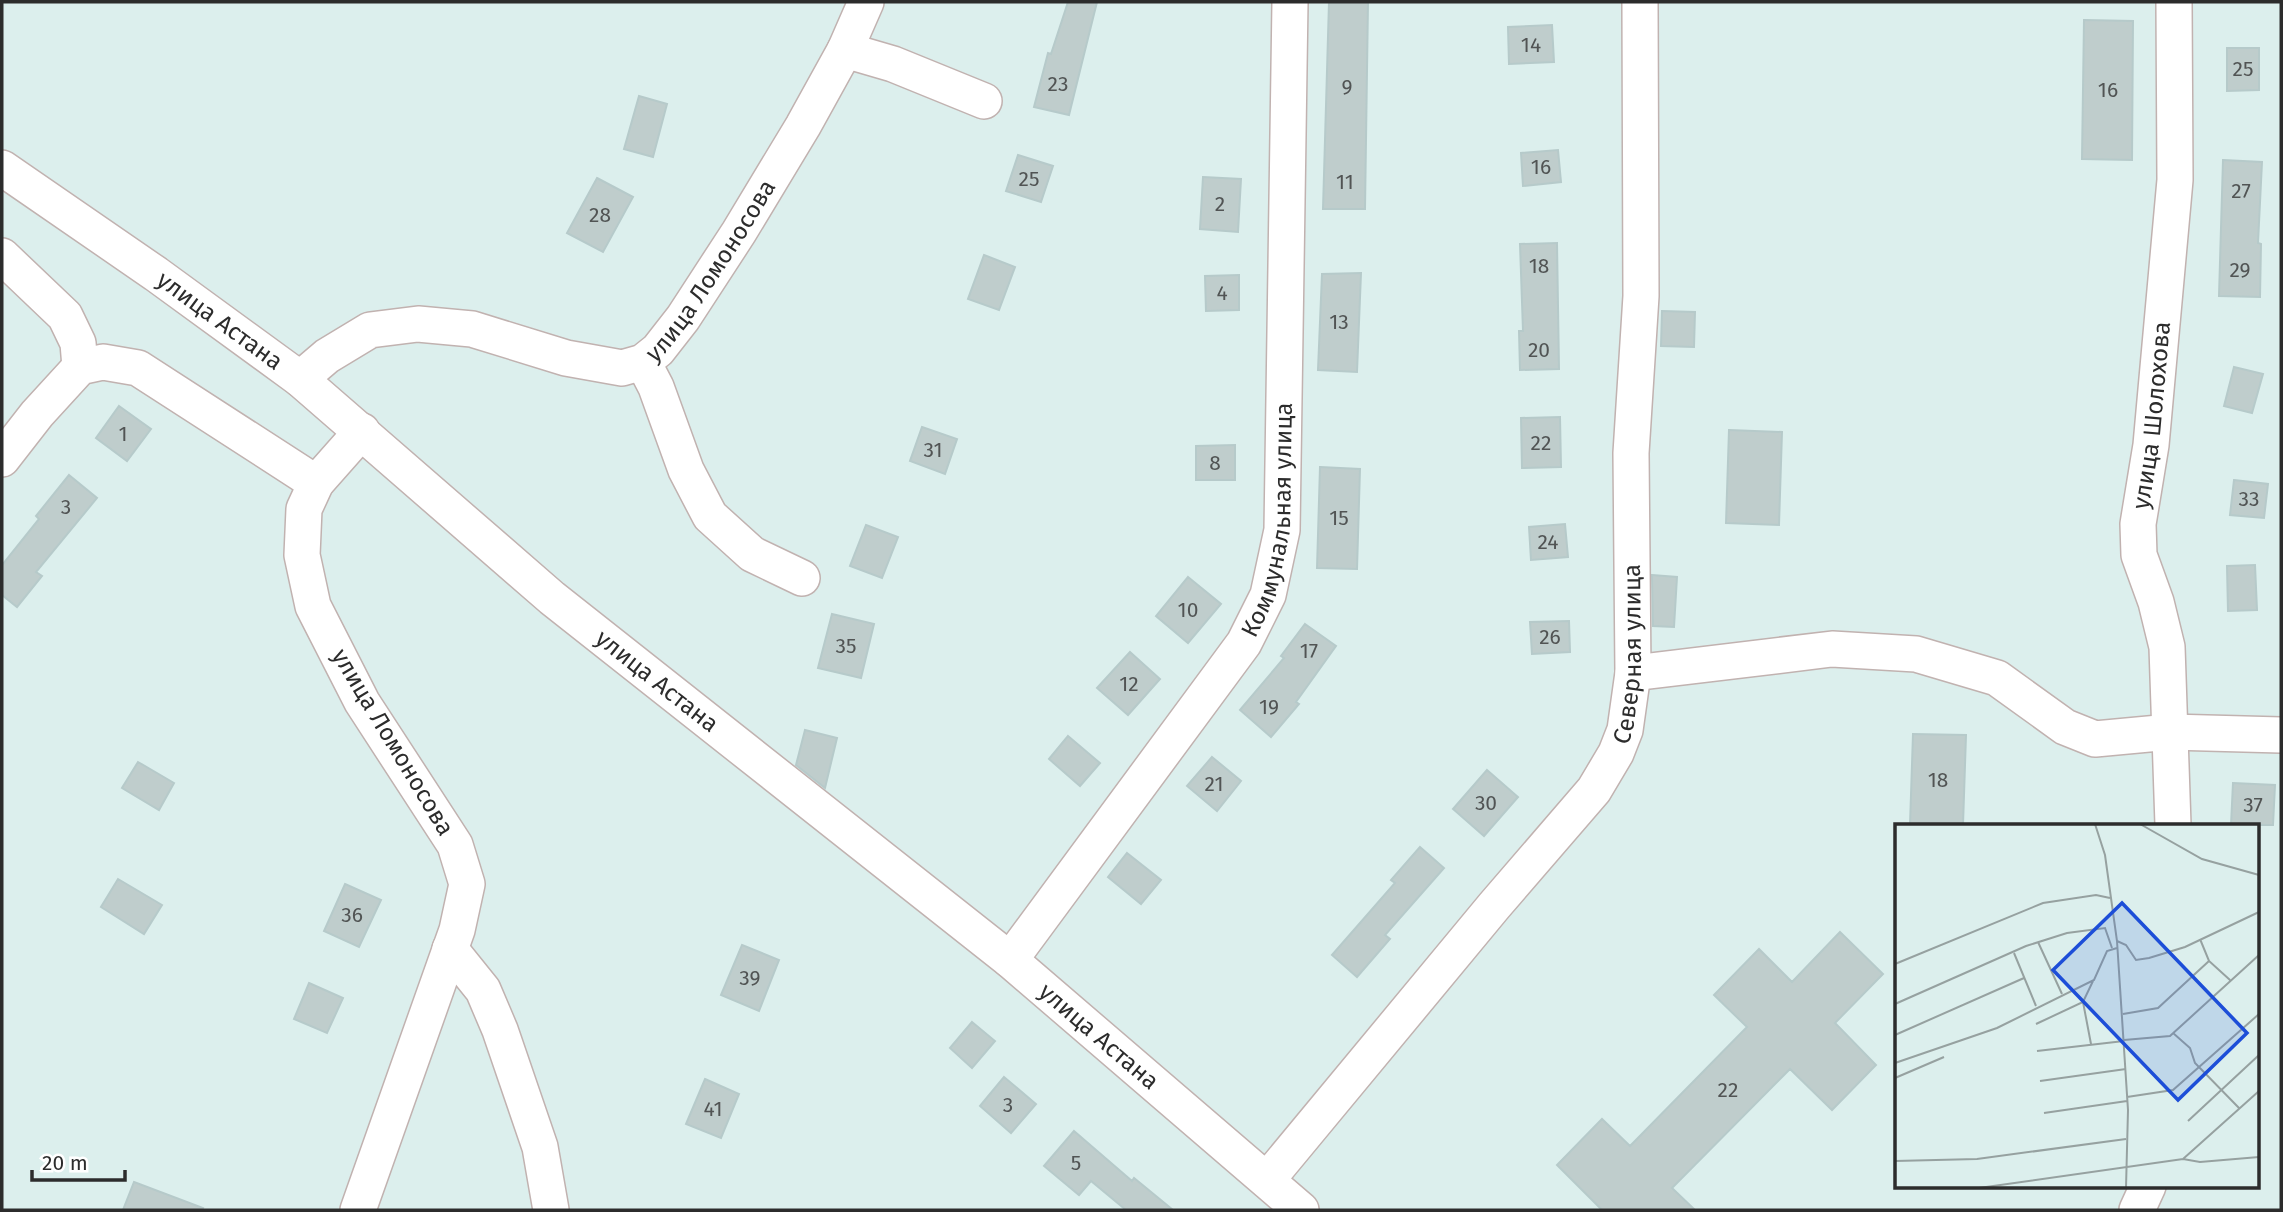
<svg xmlns="http://www.w3.org/2000/svg" width="2283" height="1212" font-family="'Fira Sans',sans-serif">
	<rect width="100%" height="100%" fill="#dcefed"/>
	<!-- building -->
	<path fill="#bfcdcc" stroke="#b6caca" stroke-width="2" d="M 1068,2 L 1097,2 L 1069,115 L 1034,107 L 1048,53 L 1051,54 Z
		M 1329,2 L 1368,2 L 1365,209 L 1323,209 Z
		M 2084,20 L 2133,21 L 2132,160 L 2082,159 Z
		M 1552,25 L 1554,62 L 1509,64 L 1508,27 Z
		M 2227,48 L 2259,48 L 2259,90 L 2227,91 Z
		M 639,96 L 667,104 L 653,157 L 624,149 Z
		M 1558,150 L 1561,182 L 1523,186 L 1521,153 Z
		M 1018,155 L 1053,166 L 1041,202 L 1006,191 Z
		M 2223,160 L 2262,162 L 2258,243 L 2261,244 L 2260,297 L 2219,296 Z
		M 1203,177 L 1241,179 L 1238,232 L 1200,229 Z
		M 597,178 L 633,197 L 603,252 L 567,233 Z
		M 1557,243 L 1559,369 L 1520,370 L 1519,331 L 1523,331 L 1520,244 Z
		M 984,255 L 1015,267 L 999,310 L 968,299 Z
		M 1361,273 L 1357,372 L 1318,370 L 1322,274 Z
		M 1239,275 L 1239,310 L 1206,311 L 1205,276 Z
		M 1662,311 L 1695,312 L 1694,347 L 1661,346 Z
		M 2234,367 L 2263,374 L 2252,413 L 2224,406 Z
		M 119,406 L 151,429 L 127,461 L 96,438 Z
		M 1560,417 L 1561,467 L 1522,468 L 1521,418 Z
		M 922,427 L 957,439 L 945,474 L 910,461 Z
		M 1729,430 L 1782,432 L 1779,525 L 1726,523 Z
		M 1235,445 L 1235,480 L 1196,480 L 1196,446 Z
		M 1320,467 L 1360,469 L 1357,569 L 1317,568 Z
		M 69,475 L 97,498 L 36,572 L 42,576 L 17,607 L 2,595 L 2,565 L 39,519 L 36,516 Z
		M 2234,480 L 2268,484 L 2264,518 L 2230,515 Z
		M 1565,524 L 1568,557 L 1531,560 L 1529,527 Z
		M 866,525 L 898,537 L 882,578 L 850,566 Z
		M 2255,565 L 2257,610 L 2228,611 L 2227,566 Z
		M 1652,575 L 1677,577 L 1674,627 L 1653,626 Z
		M 1188,577 L 1221,604 L 1188,643 L 1156,616 Z
		M 832,614 L 874,624 L 861,678 L 818,668 Z
		M 1569,621 L 1570,652 L 1532,654 L 1530,622 Z
		M 1305,624 L 1336,646 L 1296,702 L 1299,704 L 1271,737 L 1240,710 L 1284,658 L 1281,656 Z
		M 1130,652 L 1160,679 L 1128,715 L 1097,688 Z
		M 805,730 L 837,738 L 825,788 L 796,765 Z
		M 1913,734 L 1966,735 L 1963,825 L 1910,825 Z
		M 1068,736 L 1100,763 L 1080,786 L 1049,759 Z
		M 1212,757 L 1241,781 L 1217,811 L 1187,786 Z
		M 138,762 L 174,783 L 159,810 L 122,788 Z
		M 1487,770 L 1518,797 L 1484,836 L 1453,809 Z
		M 2233,783 L 2275,785 L 2273,825 L 2231,825 Z
		M 1420,847 L 1444,868 L 1385,935 L 1390,939 L 1357,977 L 1332,955 L 1395,883 L 1391,880 Z
		M 1127,853 L 1161,880 L 1141,904 L 1108,877 Z
		M 118,879 L 162,905 L 144,934 L 101,907 Z
		M 345,884 L 381,900 L 359,947 L 324,931 Z
		M 1840,932 L 1883,974 L 1835,1023 L 1876,1065 L 1832,1110 L 1790,1069 L 1672,1188 L 1695,1210 L 1602,1210 L 1557,1165 L 1602,1119 L 1630,1146 L 1747,1027 L 1714,995 L 1759,949 L 1792,982 Z
		M 742,945 L 779,960 L 759,1011 L 721,995 Z
		M 309,983 L 343,998 L 327,1033 L 294,1019 Z
		M 972,1022 L 995,1041 L 972,1068 L 950,1048 Z
		M 1004,1077 L 1036,1104 L 1011,1133 L 980,1106 Z
		M 705,1079 L 739,1094 L 721,1138 L 686,1124 Z
		M 1074,1131 L 1132,1181 L 1134,1178 L 1173,1210 L 1126,1210 L 1091,1181 L 1079,1195 L 1044,1166 Z
		M 134,1182 L 203,1208 L 202,1210 L 123,1210 Z"/>
	<g fill="none" stroke-linecap="round" stroke-linejoin="round">
		<!-- minor casing -->
		<g stroke="#c1b2b0" stroke-width="38">
			<g id="minor">
				<path d="M 845,50 L 893,64 L 984,101"/>
				<path id="s1" d="M 2,168 L 156,274 L 300,379 L 552,598 L 1010,960 L 1301,1210"/>
				<path d="M 2,256 L 65,316 L 78,343 L 80,367"/>
				<path d="M 643,362 L 656,387 L 686,470 L 710,516 L 752,554 L 802,578"/>
				<path id="s2" d="M 300,379 L 327,356 L 370,330 L 418,324 L 472,329 L 566,358 L 622,368 L 643,362 L 658,350 L 683,318 L 739,232 L 803,126 L 845,50 L 866,2"/>
				<path d="M 2,459 L 37,414 L 80,367 L 103,362 L 138,368 L 316,483"/>
				<path d="M 1633,673 L 1832,649 L 1916,654 L 1997,678 L 2065,727 L 2095,739 L 2170,732 L 2281,735"/>
				<path id="s3" d="M 2173,825 L 2167,647 L 2156,602 L 2139,555 L 2138,524 L 2151,445 L 2175,180 L 2174,2"/>
				<path d="M 450,949 L 483,990 L 500,1030 L 540,1147 L 551,1210"/>
				<path id="s4" d="M 1010,960 L 1244,643 L 1268,595 L 1282,530 L 1290,2"/>
				<path id="s5" d="M 1267,1180 L 1494,906 L 1594,790 L 1616,753 L 1625,730 L 1633,673 L 1631,453 L 1641,296 L 1640,2"/>
				<path d="M 358,1210 L 457,930 L 467,884 L 455,845 L 362,702 L 313,606 L 302,555 L 304,509 L 316,483 L 362,431"/>
				<path d="M 2137,1210 L 2148,1186"/>
			</g>
		</g>
		<!-- minor -->
		<use href="#minor" stroke="#fff" stroke-width="35"/>
	</g>
	<g text-anchor="middle" dominant-baseline="central" stroke-width="6" stroke-linejoin="round" paint-order="stroke">
		<!-- number labels -->
		<g font-size="21" fill="#515454">
			<text x="1531" y="45">14</text>
			<text x="2243" y="69">25</text>
			<text x="1058" y="84">23</text>
			<text x="1347" y="87">9</text>
			<text x="2108" y="90">16</text>
			<text x="1541" y="167">16</text>
			<text x="1029" y="179">25</text>
			<text x="1345" y="182">11</text>
			<text x="2241" y="191">27</text>
			<text x="1220" y="204">2</text>
			<text x="600" y="215">28</text>
			<text x="1539" y="266">18</text>
			<text x="2240" y="270">29</text>
			<text x="1222" y="293">4</text>
			<text x="1339" y="322">13</text>
			<text x="1539" y="350">20</text>
			<text x="123" y="434">1</text>
			<text x="1541" y="443">22</text>
			<text x="933" y="450">31</text>
			<text x="1215" y="463">8</text>
			<text x="2249" y="499">33</text>
			<text x="66" y="507">3</text>
			<text x="1339" y="518">15</text>
			<text x="1548" y="542">24</text>
			<text x="1188" y="610">10</text>
			<text x="1550" y="637">26</text>
			<text x="846" y="646">35</text>
			<text x="1309" y="651">17</text>
			<text x="1129" y="684">12</text>
			<text x="1269" y="707">19</text>
			<text x="1938" y="780">18</text>
			<text x="1214" y="784">21</text>
			<text x="1486" y="803">30</text>
			<text x="2253" y="805">37</text>
			<text x="352" y="915">36</text>
			<text x="750" y="978">39</text>
			<text x="1728" y="1090">22</text>
			<text x="1008" y="1105">3</text>
			<text x="713" y="1109">41</text>
			<text x="1076" y="1163">5</text>
		</g>
		<!-- street labels -->
		<g font-size="24" fill="#2c2c2c" stroke="#fff">
			<text stroke="none"><textPath href="#s2" startOffset="480">улица Ломоносова</textPath></text>
			<text stroke="none"><textPath href="#s1" startOffset="266">улица Астана</textPath></text>
			<text stroke="none"><textPath href="#s3" startOffset="415">улица Шолохова</textPath></text>
			<text stroke="none"><textPath href="#s4" startOffset="522">Коммунальная улица</textPath></text>
			<text stroke="none"><textPath href="#s5" startOffset="653">Северная улица</textPath></text>
			<text stroke="none"><textPath href="#s1" startOffset="833">улица Астана</textPath></text>
			<text transform="translate(393 742) rotate(59)">улица Ломоносова</text>
			<text stroke="none"><textPath href="#s1" startOffset="1400">улица Астана</textPath></text>
		</g>
	</g>
	<!-- overview -->
	<g transform="translate(1895 824)">
		<rect width="364" height="364" fill="#dcefed"/>
		<path fill="none" stroke="#96a1a0" stroke-width="2" d="M 200,0 L 210,31 L 222,117 L 233,286 L 231,364M 245,0 L 307,35 L 364,51M 305,115 L 314,137 L 335,156M 222,117 L 231,121 L 241,136 L 254,134 L 290,123 L 364,88M 143,118 L 167,170M 119,129 L 141,182M 0,140 L 148,79 L 201,71 L 215,74M 188,178 L 196,220M 0,180 L 131,122 L 172,109 L 210,104 L 217,124M 228,190 L 263,184 L 314,137M 141,200 L 188,178 L 198,157M 278,209 L 295,224 L 300,239 L 344,284M 0,211 L 129,154M 229,216 L 275,212 L 364,131M 142,227 L 229,217M 0,239 L 102,204 L 199,156 L 212,127 L 222,124M 0,254 L 49,233M 145,257 L 231,245M 232,273 L 278,266 L 364,190M 149,289 L 232,277M 293,297 L 364,231M 288,335 L 364,267M 0,337 L 82,335 L 231,315M 84,364 L 288,335 L 305,338 L 364,333"/>
		<path fill="#1d4ed8" fill-opacity="0.15" stroke="#1d4ed8" stroke-width="3.5" d="M 227,79 L 352,209 L 283,276 L 158,146 Z"/>
		<rect width="364" height="364" fill="none" stroke="#2c2c2c" stroke-width="3.5"/>
	</g>
	<!-- border -->
	<rect width="2283" height="1212" fill="none" stroke="#2c2c2c" stroke-width="7"/>
	<!-- scale -->
	<path d="M32 1170v10h93v-10" fill="none" stroke="#2c2c2c" stroke-width="3.5"/>
	<text x="42" y="1170" font-size="21" fill="#2c2c2c" stroke="#ffffff" stroke-width="5" paint-order="stroke">20 m</text>
</svg>
